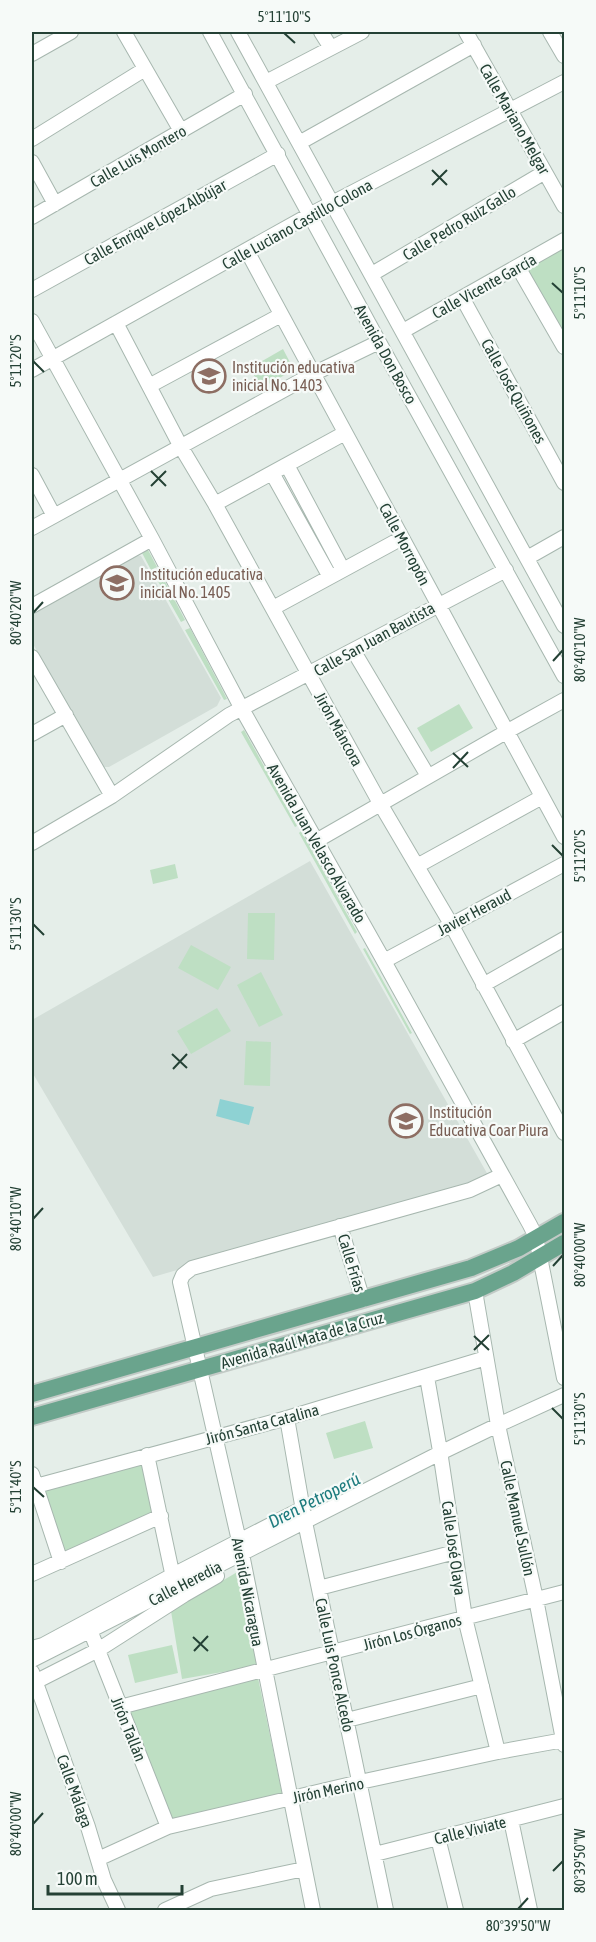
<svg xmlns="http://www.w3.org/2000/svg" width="596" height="1942" font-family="'Asap Condensed',sans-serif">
	<rect width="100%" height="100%" fill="#e5eee9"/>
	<!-- built -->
	<path fill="#d3ded8" d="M 133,554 L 141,556 L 221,698 L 217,706 L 109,767 L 102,767 L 32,642 L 32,612 L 71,593 L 72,588 Z
		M 310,861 L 488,1175 L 460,1188 L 153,1277 L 32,1072 L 32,1020 Z"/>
	<!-- green -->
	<path fill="#bedfc3" d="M 564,248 L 564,342 L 523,272 Z
		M 283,349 L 294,370 L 261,388 L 250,368 Z
		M 147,548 L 157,567 L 151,570 L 141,551 Z
		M 161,574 L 185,620 L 181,622 L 155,576 Z
		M 190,628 L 227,699 L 224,700 L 185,630 Z
		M 459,704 L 473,728 L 431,752 L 417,728 Z
		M 244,730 L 297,826 L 295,827 L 241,732 Z
		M 301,831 L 357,932 L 355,934 L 299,833 Z
		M 175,864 L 178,878 L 153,884 L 150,870 Z
		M 248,913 L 275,913 L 274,960 L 247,959 Z
		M 191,945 L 231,967 L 218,990 L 178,968 Z
		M 365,948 L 412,1033 L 410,1034 L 363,949 Z
		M 261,972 L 283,1015 L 259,1027 L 237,985 Z
		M 217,1008 L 231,1031 L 191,1054 L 177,1031 Z
		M 246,1041 L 271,1042 L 270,1086 L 244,1085 Z
		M 365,1421 L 373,1448 L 334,1459 L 326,1433 Z
		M 143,1460 L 153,1512 L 65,1556 L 43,1489 Z
		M 239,1571 L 257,1666 L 182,1679 L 171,1611 Z
		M 172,1645 L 178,1673 L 135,1683 L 128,1655 Z
		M 258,1678 L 282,1793 L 173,1820 L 129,1711 Z"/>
	<!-- water -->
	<path fill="#8ed2d3" d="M 220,1099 L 254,1107 L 249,1125 L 216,1116 Z"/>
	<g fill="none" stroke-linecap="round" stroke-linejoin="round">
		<!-- minor casing -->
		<g stroke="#a7b7af" stroke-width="16">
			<path id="minor" d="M 124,32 L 181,131
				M 210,32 L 379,342 L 564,676
				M 238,32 L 564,626
				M 321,32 L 331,48
				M 466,32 L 564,206
				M 550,32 L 564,56
				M 32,54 L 71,32
				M 266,82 L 362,32
				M 32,139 L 145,69
				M 299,143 L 474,45
				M 32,162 L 55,204
				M 32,217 L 245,94
				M 247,251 L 564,837
				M 518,267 L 564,347
				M 372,274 L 545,172
				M 32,290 L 278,154
				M 463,299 L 564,483
				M 32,321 L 152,539 L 242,709 L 380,954 L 530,1225 L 536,1237 L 564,1378
				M 116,323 L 181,447 L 215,504 L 381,805 L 451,924 L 564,1133
				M 403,331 L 564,240
				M 32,370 L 311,214 L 564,82
				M 149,386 L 281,315
				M 287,465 L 343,570
				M 272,473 L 330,577
				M 32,475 L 54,516
				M 215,504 L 345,433
				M 32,528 L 313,374 L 379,342
				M 527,558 L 564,537
				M 32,606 L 152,539
				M 273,608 L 402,538
				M 353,650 L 428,776
				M 32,657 L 112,796
				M 32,734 L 66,715
				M 316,841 L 506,732 L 564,700
				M 32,843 L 112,796 L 229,715 L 506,570
				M 417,866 L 542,797
				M 384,961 L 564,864
				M 483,985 L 564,939
				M 513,1041 L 564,1012
				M 340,1226 L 363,1300
				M 475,1291 L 498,1425 L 536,1599 L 564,1745
				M 427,1377 L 440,1451 L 465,1618 L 498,1752
				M 287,1418 L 305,1522 L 386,1910
				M 147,1455 L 174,1582
				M 32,1474 L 61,1562
				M 36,1486 L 287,1418 L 486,1358
				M 32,1574 L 161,1516
				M 319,1588 L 455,1552
				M 90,1630 L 168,1827
				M 32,1648 L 43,1645 L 173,1575 L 303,1508
				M 32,1660 L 440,1453 L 498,1425 L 564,1395
				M 32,1672 L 88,1827 L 104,1880 L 118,1910
				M 35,1682 L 98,1650 L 184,1595 L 217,1576
				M 120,1707 L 564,1592
				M 347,1720 L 482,1686
				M 511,1820 L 530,1910
				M 438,1838 L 456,1910
				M 375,1854 L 564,1806
				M 98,1859 L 168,1827 L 360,1782 L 498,1752 L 564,1740
				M 165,1910 L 211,1889 L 304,1869
				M 313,1910 L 242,1554 L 180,1282 L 183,1275 L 192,1268 L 470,1190 L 502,1175"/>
		</g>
		<!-- major casing -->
		<g stroke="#c2cac6" stroke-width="20">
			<path id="major" d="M 32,1394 L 471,1268 L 519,1248 L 564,1222
				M 32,1417 L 475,1291 L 513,1273 L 564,1243"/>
		</g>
		<!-- minor -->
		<use href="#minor" stroke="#fff" stroke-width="14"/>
		<!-- major -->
		<use href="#major" stroke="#6aa48d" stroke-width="16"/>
	</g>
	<!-- ticks -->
	<path fill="none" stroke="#244135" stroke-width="2" d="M 284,33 L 295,43M 432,170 L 447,185M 432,185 L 447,170M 552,283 L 563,293M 33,361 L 44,372M 151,471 L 166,486M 151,486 L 166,471M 33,613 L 43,602M 553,661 L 563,650M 453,753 L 468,767M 453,768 L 468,752M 552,845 L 563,856M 33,924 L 44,935M 172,1054 L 187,1068M 173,1069 L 187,1054M 33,1219 L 43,1208M 553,1266 L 563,1255M 474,1336 L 489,1350M 474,1350 L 489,1335M 552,1408 L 563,1419M 33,1487 L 44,1497M 193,1637 L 208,1651M 194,1651 L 208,1636M 33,1824 L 43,1813M 553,1871 L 563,1861M 518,1909 L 528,1898"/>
	<!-- icons -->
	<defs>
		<g id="school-ring" transform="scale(1.725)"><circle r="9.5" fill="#f6faf8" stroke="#8d6e63" stroke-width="1.5"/><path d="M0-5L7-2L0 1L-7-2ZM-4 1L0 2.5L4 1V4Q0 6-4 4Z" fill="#8d6e63"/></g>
	</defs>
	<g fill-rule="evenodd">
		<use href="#school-ring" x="209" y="376"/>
		<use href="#school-ring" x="117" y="583"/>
		<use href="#school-ring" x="406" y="1121"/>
	</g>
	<g text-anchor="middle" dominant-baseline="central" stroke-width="4.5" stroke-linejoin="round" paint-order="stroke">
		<!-- street labels -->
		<g font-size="16" fill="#244135" stroke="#f6faf8">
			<text transform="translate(515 119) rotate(60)">Calle Mariano Melgar</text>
			<text transform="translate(138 156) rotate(-30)">Calle Luis Montero</text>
			<text transform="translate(155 222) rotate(-29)">Calle Enrique López Albújar</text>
			<text transform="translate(459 223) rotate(-31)">Calle Pedro Ruiz Gallo</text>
			<text transform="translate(297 224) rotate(-29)">Calle Luciano Castillo Colona</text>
			<text transform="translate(484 286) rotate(-29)">Calle Vicente García</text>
			<text transform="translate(386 354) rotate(61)">Avenida Don Bosco</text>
			<text transform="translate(514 391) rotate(61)">Calle José Quiñones</text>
			<text transform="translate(405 544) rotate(62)">Calle Morropón</text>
			<text transform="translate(374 639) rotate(-29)">Calle San Juan Bautista</text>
			<text transform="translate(339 729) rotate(61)">Jirón Máncora</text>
			<text transform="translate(317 843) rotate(60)">Avenida Juan Velasco Alvarado</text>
			<text transform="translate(474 912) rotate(-28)">Javier Heraud</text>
			<text transform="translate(352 1263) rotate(73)">Calle Frías</text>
			<text transform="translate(302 1340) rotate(-16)">Avenida Raúl Mata de la Cruz</text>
			<text transform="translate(262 1424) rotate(-15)">Jirón Santa Catalina</text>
			<text transform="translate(518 1518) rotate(78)">Calle Manuel Sullón</text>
			<text transform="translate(454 1548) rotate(82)">Calle José Olaya</text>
			<text transform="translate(185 1583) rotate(-27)">Calle Heredia</text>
			<text transform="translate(248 1592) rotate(79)">Avenida Nicaragua</text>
			<text transform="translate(412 1632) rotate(-15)">Jirón Los Órganos</text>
			<text transform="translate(335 1665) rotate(78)">Calle Luis Ponce Alcedo</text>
			<text transform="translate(129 1729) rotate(68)">Jirón Tallán</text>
			<text transform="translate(328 1790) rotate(-12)">Jirón Merino</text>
			<text transform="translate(75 1791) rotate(70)">Calle Málaga</text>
			<text transform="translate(470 1830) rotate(-14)">Calle Viviate</text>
		</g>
		<!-- education labels -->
		<g font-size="16" fill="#785e54" stroke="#f6faf8" text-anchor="start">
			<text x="232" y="367">Institución educativa<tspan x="232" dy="18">inicial No. 1403</tspan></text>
			<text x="140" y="574">Institución educativa<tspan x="140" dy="18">inicial No. 1405</tspan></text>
			<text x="429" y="1112">Institución<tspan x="429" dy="18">Educativa Coar Piura</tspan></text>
		</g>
		<!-- water labels -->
		<g font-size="18" font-style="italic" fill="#1d7b7e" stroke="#f6faf8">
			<text transform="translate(314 1500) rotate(-27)">Dren Petroperú</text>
		</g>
	</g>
	<!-- border -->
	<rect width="596" height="1942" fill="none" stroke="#f6faf8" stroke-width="66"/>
	<!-- scale -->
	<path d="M48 1885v9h134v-9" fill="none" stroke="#244135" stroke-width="3"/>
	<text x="57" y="1885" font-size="18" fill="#244135" stroke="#f6faf8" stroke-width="4.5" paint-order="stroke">100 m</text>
	<rect x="33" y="33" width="530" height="1876" fill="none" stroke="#244135" stroke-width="2"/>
	<g font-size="15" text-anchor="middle" fill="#244135">
		<text x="284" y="22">5°11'10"S</text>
		<text transform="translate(580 293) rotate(-90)" y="5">5°11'10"S</text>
		<text transform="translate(16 361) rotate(-90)" y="5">5°11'20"S</text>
		<text transform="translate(16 613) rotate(-90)" y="5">80°40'20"W</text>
		<text transform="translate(580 650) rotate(-90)" y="5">80°40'10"W</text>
		<text transform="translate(580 856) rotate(-90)" y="5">5°11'20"S</text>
		<text transform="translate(16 924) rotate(-90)" y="5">5°11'30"S</text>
		<text transform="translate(16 1219) rotate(-90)" y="5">80°40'10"W</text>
		<text transform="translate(580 1255) rotate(-90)" y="5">80°40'00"W</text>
		<text transform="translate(580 1419) rotate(-90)" y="5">5°11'30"S</text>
		<text transform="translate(16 1487) rotate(-90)" y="5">5°11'40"S</text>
		<text transform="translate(16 1824) rotate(-90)" y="5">80°40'00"W</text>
		<text transform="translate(580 1861) rotate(-90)" y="5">80°39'50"W</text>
		<text x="518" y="1931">80°39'50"W</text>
	</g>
</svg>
